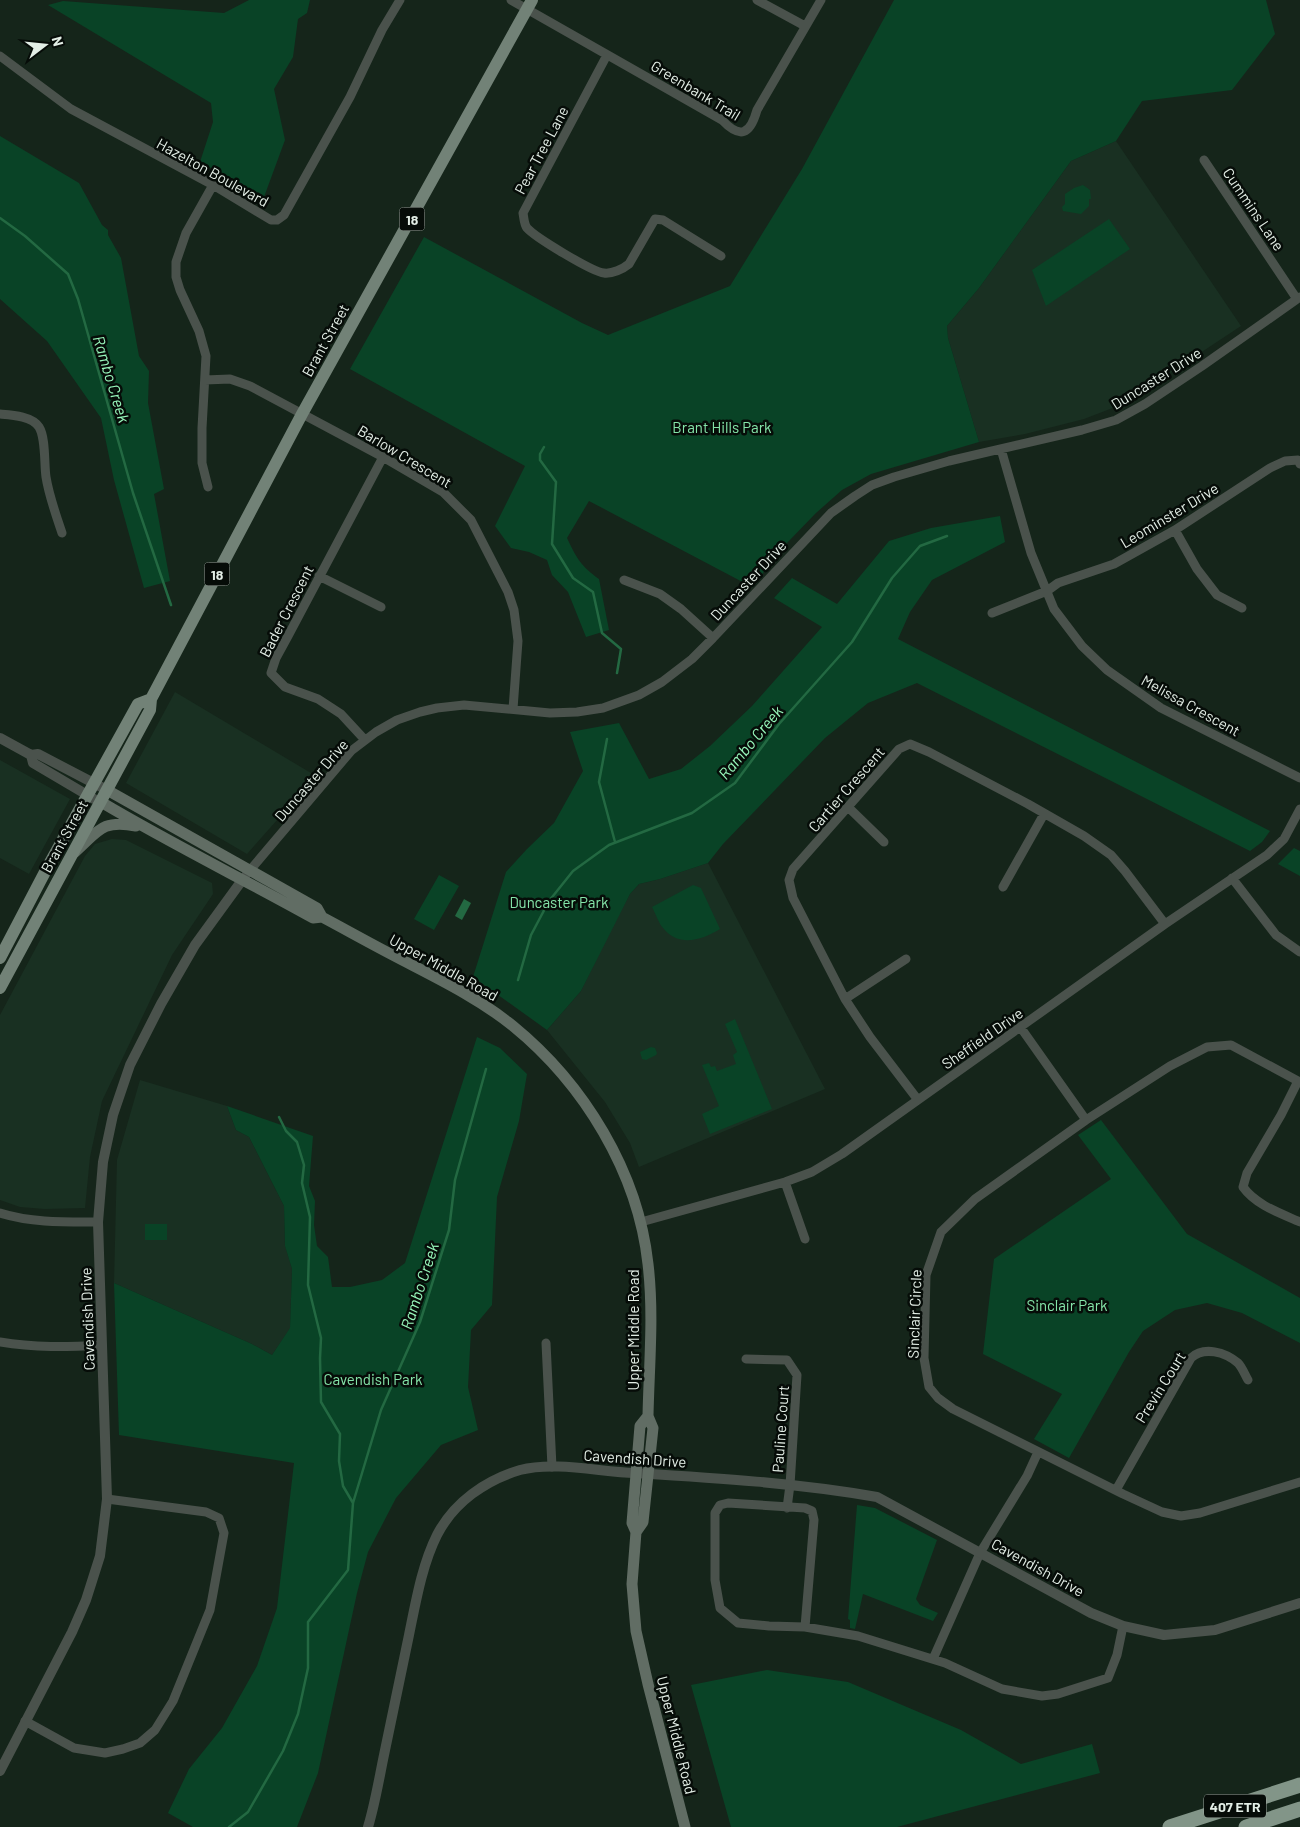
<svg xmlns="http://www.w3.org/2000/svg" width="1300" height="1827" font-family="Barlow,sans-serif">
	<rect width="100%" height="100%" fill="#15251a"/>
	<!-- built -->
	<path fill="#193022" d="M 1116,141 L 1241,326 L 1123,404 L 1084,419 L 1025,434 L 979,442 L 948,338 L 947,326 L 979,288 L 1071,161 Z
		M 175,692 L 316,776 L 247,854 L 126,783 Z
		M 0,760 L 70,799 L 29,874 L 0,858 Z
		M 112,839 L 126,840 L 212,883 L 213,894 L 172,955 L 102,1101 L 90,1157 L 85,1208 L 45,1209 L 20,1207 L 0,1200 L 0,1015 L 85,856 L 95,844 Z
		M 708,863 L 825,1089 L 639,1167 L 630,1143 L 605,1102 L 547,1030 L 581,991 L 614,923 L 630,894 L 639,884 L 660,879 Z
		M 140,1080 L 227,1106 L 236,1130 L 249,1137 L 284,1206 L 285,1245 L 292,1269 L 290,1329 L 272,1355 L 252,1344 L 114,1283 L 117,1160 Z"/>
	<!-- green -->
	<path fill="#094326" d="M 249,0 L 310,0 L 307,13 L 298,19 L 293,57 L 274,89 L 285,140 L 264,197 L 200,162 L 213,122 L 211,103 L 48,5 L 63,1 L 224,13 Z
		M 894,0 L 1266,0 L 1275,34 L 1232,90 L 1142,101 L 1116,141 L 1071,161 L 979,288 L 947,326 L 948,338 L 979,442 L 871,474 L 842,490 L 816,513 L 785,545 L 752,587 L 589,501 L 567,538 C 577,559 581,566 599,579 L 609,630 L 586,637 L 568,592 L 552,575 L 547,560 L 529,552 L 511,548 L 495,526 L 525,466 L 350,369 L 424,237 L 582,323 L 608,335 L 730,286 L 802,169 Z
		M 0,136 L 79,183 L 102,225 L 108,230 L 108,235 L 121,258 L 139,356 L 149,371 L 148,403 L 164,489 L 154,494 L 170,581 L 144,588 L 114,480 L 101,418 L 47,341 L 0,299 Z
		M 1083,185 L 1090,190 L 1091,199 L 1089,199 L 1089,206 L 1081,214 L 1063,211 L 1062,207 L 1065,204 L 1065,194 L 1074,188 Z
		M 1109,219 L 1130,249 L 1046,306 L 1032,270 Z
		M 1000,516 L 1005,542 L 932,580 L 910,612 L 898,639 L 1270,831 L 1262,842 L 1250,851 L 917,683 L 868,703 L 825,738 L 723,844 L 708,863 L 660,879 L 639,884 L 630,894 L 581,991 L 547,1030 L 473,977 L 506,872 L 527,849 L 554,823 L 583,771 L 570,732 L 619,723 L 649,779 L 681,769 L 710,746 L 752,706 L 822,627 L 774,598 L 792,578 L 837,604 L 889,541 L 931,528 Z
		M 1294,848 L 1300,851 L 1300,876 L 1278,864 Z
		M 439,875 L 459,886 L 434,930 L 414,919 Z
		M 693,885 L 701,888 L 720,929 C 702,940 679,948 663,928 C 658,922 656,914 652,907 Z
		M 735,1019 L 772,1109 L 710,1134 L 702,1114 L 719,1106 L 702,1065 L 709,1063 L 711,1067 L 715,1066 L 717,1071 L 736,1064 L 733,1055 L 737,1052 L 725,1024 Z
		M 477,1037 L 500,1048 L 527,1074 L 519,1121 L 497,1197 L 492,1305 L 471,1330 L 468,1387 L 478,1430 L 441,1445 L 396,1498 L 368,1552 L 357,1593 L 318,1773 L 297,1827 L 193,1827 L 168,1813 L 189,1769 L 222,1728 L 257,1666 L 277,1608 L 294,1463 L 119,1435 L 114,1283 L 252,1344 L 272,1355 L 290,1328 L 292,1269 L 285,1246 L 284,1206 L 249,1137 L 236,1130 L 227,1106 L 313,1136 L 309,1186 L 315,1201 L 314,1225 L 317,1246 L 328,1257 L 332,1287 L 350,1287 L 382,1280 L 405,1263 Z
		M 651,1047 L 655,1048 L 657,1053 L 656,1055 L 646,1060 L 642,1059 L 640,1052 Z
		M 1101,1120 L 1187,1234 L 1300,1298 L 1300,1343 L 1242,1313 L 1207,1303 L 1175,1310 L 1143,1331 L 1129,1352 L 1069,1458 L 1034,1439 L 1062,1394 L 983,1354 L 994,1259 L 1111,1179 L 1078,1135 Z
		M 145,1224 L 167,1224 L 167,1240 L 145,1240 Z
		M 857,1505 L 875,1508 L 937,1540 L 916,1599 L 920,1605 L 938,1613 L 933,1621 L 863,1594 L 855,1629 L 850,1628 L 850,1620 L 848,1619 Z
		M 767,1670 L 848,1682 L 961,1730 L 1021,1764 L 1092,1744 L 1100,1773 L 897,1827 L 731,1827 L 691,1685 Z"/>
	<!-- water -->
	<path fill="#236942" d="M 464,899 L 471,903 L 462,920 L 455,916 Z"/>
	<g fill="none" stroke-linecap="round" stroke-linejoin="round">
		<!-- stream -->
		<path stroke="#236942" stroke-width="2.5" d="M 0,218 L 25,236 L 68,274 L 78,299 L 133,493 L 171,605
			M 544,447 L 540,454 L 540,460 L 556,482 L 552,544 L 573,578 L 593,592 L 602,633 L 621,649 L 617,673
			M 607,739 L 599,782 L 615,842
			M 518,980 L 531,935 L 549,901 L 573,871 L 609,845 L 692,813 L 735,783 L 779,724 L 852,642 L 892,578 L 920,546 L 947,536
			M 279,1117 L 286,1131 L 297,1142 L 304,1165 L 302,1183 L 310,1217 L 308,1285 L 321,1338 L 320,1358 L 321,1402 L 340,1434 L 339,1461 L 343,1486 L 353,1503
			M 229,1827 L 248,1812 L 283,1751 L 298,1714 L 308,1668 L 308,1622 L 348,1570 L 353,1503 L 381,1410 L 420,1322 L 449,1230 L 455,1180 L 486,1069"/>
		<!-- minor -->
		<path stroke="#4a524c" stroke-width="9" d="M 511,0 L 722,120 C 740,139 750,135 757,110 L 821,0
			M 757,0 L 805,26
			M 607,55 L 523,213 C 524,218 524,224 527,228 C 535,237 592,272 604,273 C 612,274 623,269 629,264 L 655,219 L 663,220 L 721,256
			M 0,56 L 71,109 L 213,185 L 271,220 L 277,220 L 284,215 L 350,97 L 382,30 L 400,0
			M 1204,160 L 1297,299
			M 205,380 L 230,379 L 250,386 L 383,457 L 443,492 L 471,520 L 508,592 L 514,610 L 518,641 L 513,709
			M 0,414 C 12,415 32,416 39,427 C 46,438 44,464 46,477 C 49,496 56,515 62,533
			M 1001,449 L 1031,553 L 1054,609 L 1082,646 L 1107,670 L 1161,708 L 1300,778
			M 208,487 L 202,463 L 202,428 L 206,356 L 199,331 L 180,290 L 176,277 L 176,262 L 186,233 L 213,185
			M 1175,530 L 1197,569 L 1217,595 L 1242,608
			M 319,576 L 381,607
			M 624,580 L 660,594 L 681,609 L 713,638
			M 992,613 L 1047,591 L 1058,583 L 1114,564 L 1175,530 L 1270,468 L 1285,461 L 1298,460 L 1300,464
			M 365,740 L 341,714 L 318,699 L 285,687 L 271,673 L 276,658 L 288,636 L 383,457
			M 848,807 L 884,842
			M 246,875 L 351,751 L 376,732 L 397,720 L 420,712 L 437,708 L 464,705 L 550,713 L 577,712 L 603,708 L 639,695 L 662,682 L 692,659 L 713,638 L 831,513 L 855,496 L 872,485 L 894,477 L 949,461 L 1082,430 L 1116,420 L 1145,404 L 1202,366 L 1300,297
			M 1232,878 L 1276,935 L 1300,952
			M 1003,887 L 1044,814
			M 845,999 L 906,959
			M 1021,1028 L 1086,1120
			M 1298,1081 L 1281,1115 L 1247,1173 L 1243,1187 C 1256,1205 1280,1213 1300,1222
			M 1300,1082 L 1231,1045 L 1207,1047 L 1170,1066 L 1086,1120 L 975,1199 L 941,1232 L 926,1275 L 924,1358 L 929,1387 L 938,1398 L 953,1409 L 1123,1494 L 1162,1512 L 1181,1516 L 1200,1513 L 1300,1482
			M 918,1100 L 870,1037 L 845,999 L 793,898 L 789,880 L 793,869 L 899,749 L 910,744 L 929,752 L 1028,804 L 1084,836 L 1111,855 L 1125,871 L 1165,924
			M 785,1182 L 805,1239
			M 0,1213 C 32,1223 65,1222 98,1222
			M 641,1222 L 785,1182 L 812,1172 L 842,1154 L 1165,924 L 1267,855 L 1284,839 L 1300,809
			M 0,1342 C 34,1348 68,1347 102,1345
			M 546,1343 L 552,1467
			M 746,1359 L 787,1360 L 797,1375 L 790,1485 L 787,1508
			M 1116,1490 L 1191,1358 C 1204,1346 1225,1352 1238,1363 C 1242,1367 1245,1375 1248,1380
			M 805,1627 L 814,1520 L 812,1511 L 805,1508 L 728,1503 L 720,1505 L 715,1513 L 715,1580 L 720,1608 L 738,1623 L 769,1626 L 805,1627 L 858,1636 L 945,1663 L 1002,1689 L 1042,1696 L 1058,1694 L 1108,1678 L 1117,1655 L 1123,1626
			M 933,1659 L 980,1553 L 1027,1476 L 1038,1452
			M 25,1721 L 74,1748 L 105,1753 L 123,1749 L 140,1743 L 155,1730 L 173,1701 L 210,1610 L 224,1533 L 219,1518 L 206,1512 L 107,1499"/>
		<!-- tertiary -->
		<path stroke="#4a524c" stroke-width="10" d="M 0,738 L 31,755 L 38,754 L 107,790
			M 31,755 L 33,763 L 94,799
			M 0,1771 L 72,1632 L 86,1600 L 100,1556 L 107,1499 L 98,1222 L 103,1162 L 113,1115 L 130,1065 L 161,1004 L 195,945 L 243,879
			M 368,1827 C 375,1804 379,1779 384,1755 C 392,1715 401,1675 409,1635 C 416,1601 422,1565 437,1535 C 454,1502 486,1480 520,1470 C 555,1461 600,1472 635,1473 C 716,1478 797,1483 877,1497 L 1091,1613 L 1123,1626 L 1164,1635 L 1215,1630 L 1300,1603"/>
		<!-- secondary -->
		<path stroke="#616d64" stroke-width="11" d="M 107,790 L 317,908 L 322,917 C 352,933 382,950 412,965 C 447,983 482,1001 513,1026 C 584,1084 638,1172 648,1264 C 654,1314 649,1366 648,1416 L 653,1428 L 643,1522 L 636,1532
			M 101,802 C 170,843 243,879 313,918 L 322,917
			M 75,852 C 98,832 101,819 136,826
			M 648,1416 L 640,1426 L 632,1523 L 636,1532 L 632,1584 L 636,1631 L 648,1684 L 685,1827"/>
		<!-- primary -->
		<path stroke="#728277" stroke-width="12" d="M 0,958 L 46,870 L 138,704 L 151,699
			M 0,988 L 150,710 L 151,699 L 302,414 L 532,0"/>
		<!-- motorway -->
		<path stroke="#829588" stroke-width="15" d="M 1170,1827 L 1300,1785
			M 1246,1827 L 1300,1809"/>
	</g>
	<g text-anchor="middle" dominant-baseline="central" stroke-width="5" stroke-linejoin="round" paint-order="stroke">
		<!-- shield labels -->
		<g fill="#060c08" stroke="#a1aaa3" stroke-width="1">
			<rect x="399.5" y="207.5" width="25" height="23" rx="4"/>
			<rect x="204.5" y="562.5" width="25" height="23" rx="4"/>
			<rect x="1204" y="1794.5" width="62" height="23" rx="4"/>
		</g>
		<g font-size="14" font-weight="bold" fill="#e3eee6">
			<text x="412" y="219">18</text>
			<text x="217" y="574">18</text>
			<text x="1235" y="1806">407 ETR</text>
		</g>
		<!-- street labels -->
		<g font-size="15" fill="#e3eee6" stroke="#060c08">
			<text transform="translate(696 90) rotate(31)">Greenbank Trail</text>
			<text transform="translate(541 150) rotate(-62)">Pear Tree Lane</text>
			<text transform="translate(213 172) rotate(29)">Hazelton Boulevard</text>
			<text transform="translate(1254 209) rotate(56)">Cummins Lane</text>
			<text transform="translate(325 340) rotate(-61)">Brant Street</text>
			<text transform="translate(1156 378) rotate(-32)">Duncaster Drive</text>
			<text transform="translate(405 456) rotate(31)">Barlow Crescent</text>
			<text transform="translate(1169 515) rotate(-31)">Leominster Drive</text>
			<text transform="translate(748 580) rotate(-47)">Duncaster Drive</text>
			<text transform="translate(286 611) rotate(-63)">Bader Crescent</text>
			<text transform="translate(1191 705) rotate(29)">Melissa Crescent</text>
			<text transform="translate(311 780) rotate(-49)">Duncaster Drive</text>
			<text transform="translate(846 789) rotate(-49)">Cartier Crescent</text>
			<text transform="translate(64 836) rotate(-61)">Brant Street</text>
			<text transform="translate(444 967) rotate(29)">Upper Middle Road</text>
			<text transform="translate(982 1038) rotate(-35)">Sheffield Drive</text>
			<text transform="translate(914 1314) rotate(-88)">Sinclair Circle</text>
			<text transform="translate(87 1319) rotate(-92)">Cavendish Drive</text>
			<text transform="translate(633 1330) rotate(-90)">Upper Middle Road</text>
			<text transform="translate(1160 1387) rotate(-58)">Previn Court</text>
			<text transform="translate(780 1429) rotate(-86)">Pauline Court</text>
			<text transform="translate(635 1458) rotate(4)">Cavendish Drive</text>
			<text transform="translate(1038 1567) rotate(29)">Cavendish Drive</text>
			<text transform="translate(677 1735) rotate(76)">Upper Middle Road</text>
		</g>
		<!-- park labels -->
		<g font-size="15" fill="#85e5a9" stroke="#060c08">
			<text x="722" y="427">Brant Hills Park</text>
			<text x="559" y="902">Duncaster Park</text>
			<text x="1067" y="1305">Sinclair Park</text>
			<text x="373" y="1379">Cavendish Park</text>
		</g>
		<!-- water labels -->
		<g font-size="16" font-style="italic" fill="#98f8bc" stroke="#060c08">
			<text transform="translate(112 379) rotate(73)">Rambo Creek</text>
			<text transform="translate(750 742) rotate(-50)">Rambo Creek</text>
			<text transform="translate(419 1286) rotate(-72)">Rambo Creek</text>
		</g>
	</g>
	<!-- north arrow -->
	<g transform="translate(45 45) rotate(74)" stroke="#060c08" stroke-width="4" paint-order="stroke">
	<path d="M0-4L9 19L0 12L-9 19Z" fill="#e3eee6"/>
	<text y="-8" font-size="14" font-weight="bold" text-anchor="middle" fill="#e3eee6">N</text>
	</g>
</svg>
